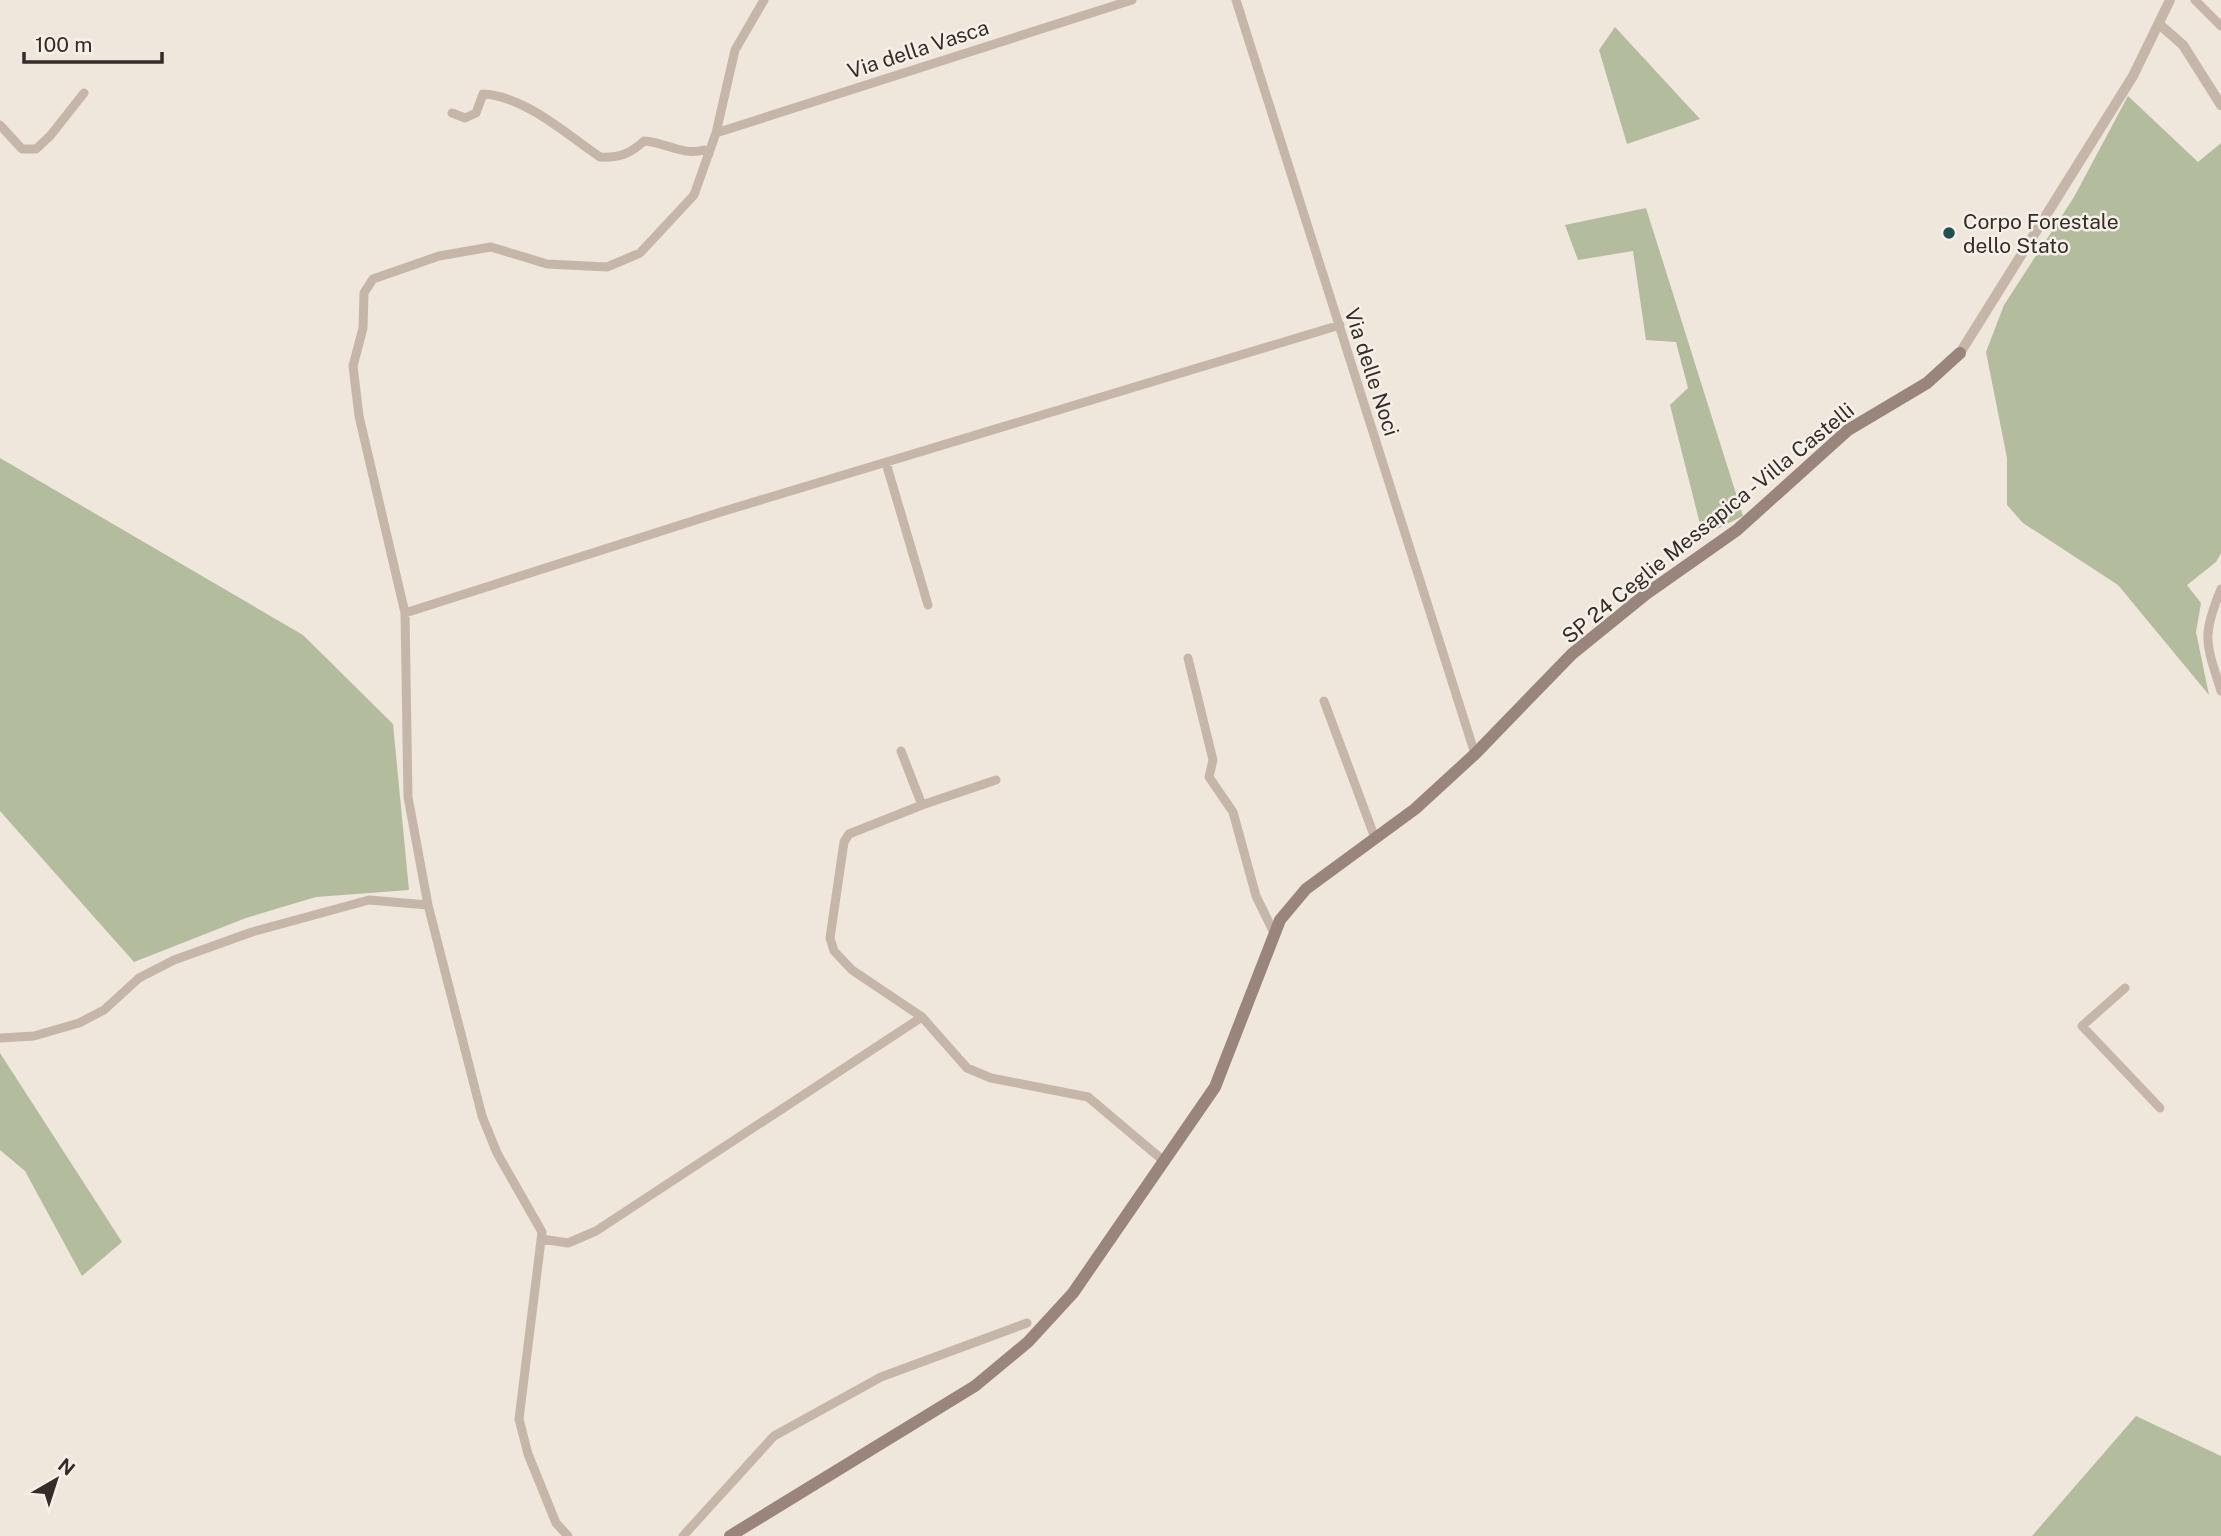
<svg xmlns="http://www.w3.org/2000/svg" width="2221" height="1536" font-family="'Public Sans',sans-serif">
	<rect width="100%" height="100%" fill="#efe6dc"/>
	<!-- green -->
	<path fill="#b3bd9d" d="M 1615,27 L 1700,119 L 1627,144 L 1599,50 Z
		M 2128,96 L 2198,162 L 2221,143 L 2221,553 L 2216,562 L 2187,585 L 2201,603 L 2196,632 L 2209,695 L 2118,585 L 2023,523 L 2007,505 L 2007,458 L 1986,352 L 2004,305 L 2074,197 Z
		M 1646,208 L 1743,516 L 1703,536 L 1670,405 L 1688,388 L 1676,342 L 1646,340 L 1633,251 L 1578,260 L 1565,225 Z
		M 0,458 L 303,635 L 393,724 L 409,890 L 316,897 L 246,918 L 134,962 L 0,811 Z
		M 0,1053 L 122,1242 L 82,1276 L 25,1171 L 0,1150 Z
		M 2136,1416 L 2221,1456 L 2221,1536 L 2032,1536 Z"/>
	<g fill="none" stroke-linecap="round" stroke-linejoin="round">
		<!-- minor -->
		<path stroke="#c6b6a9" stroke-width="9" d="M 1236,0 L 1475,754
			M 2195,0 L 2221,26
			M 452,113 L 465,118 L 476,113 L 483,94 C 525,96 566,134 600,157 C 619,158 630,154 644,141 C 665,142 682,156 704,150 L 709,154
			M 0,125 L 22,149 L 36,149 L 50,136 L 84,93
			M 716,133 L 1132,0
			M 886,463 L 928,605
			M 2221,589 C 2201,638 2206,642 2221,691
			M 405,613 L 721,512 L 1340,325
			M 1188,658 L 1213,760 L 1209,777 L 1233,812 L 1256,896 L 1274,933
			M 1324,701 L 1375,838
			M 901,751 L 922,805
			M 996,780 L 922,805 L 849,834 L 844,842 L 830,938 L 834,951 L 852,970 L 922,1017 L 967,1068 L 991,1078 L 1088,1097 L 1165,1162
			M 2125,988 L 2082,1026 L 2160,1108
			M 0,1038 L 34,1036 L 79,1023 L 104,1010 L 139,978 L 174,960 L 252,932 L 369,900 L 428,905
			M 542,1239 L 568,1243 L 596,1231 L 922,1017
			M 568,1536 L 556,1523 L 528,1454 L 519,1419 L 542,1232 L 497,1153 L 482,1116 L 428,905 L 408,797 L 405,613 L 359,416 L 353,366 L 363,328 L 364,293 L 373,279 L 439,256 L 491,247 L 547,264 L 607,267 L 640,253 L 694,195 L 716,133 L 735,50 L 764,0
			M 683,1536 L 774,1436 L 881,1377 L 1027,1323"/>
		<!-- tertiary -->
		<path stroke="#c6b6a9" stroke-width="10" d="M 2159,24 L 2183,45 L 2221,105
			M 1960,353 L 2133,76 L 2170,0"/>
		<!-- secondary -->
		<path stroke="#99857b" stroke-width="12" d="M 730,1536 L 975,1386 L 1028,1342 L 1073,1293 L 1215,1087 L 1280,920 L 1306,889 L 1415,809 L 1475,754 L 1572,654 L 1646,594 L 1737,530 L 1848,430 L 1927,383 L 1960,353"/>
	</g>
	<!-- markers -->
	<circle fill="#224f51" stroke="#f7f0e8" stroke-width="2.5" cx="1949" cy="233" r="7"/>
	<g text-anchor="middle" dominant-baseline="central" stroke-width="5" stroke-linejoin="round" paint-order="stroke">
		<!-- street labels -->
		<g font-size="21" fill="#342c28" stroke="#f7f0e8">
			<text transform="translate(918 49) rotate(-18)">Via della Vasca</text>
			<text transform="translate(1372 372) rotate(72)">Via delle Noci</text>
			<text transform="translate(1708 523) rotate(-39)">SP 24 Ceglie Messapica - Villa Castelli</text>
		</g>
		<!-- poi labels -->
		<g font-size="21" fill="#342c28" stroke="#f7f0e8" text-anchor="start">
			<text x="1963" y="221">Corpo Forestale<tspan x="1963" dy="24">dello Stato</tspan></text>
		</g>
	</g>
	<!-- north arrow -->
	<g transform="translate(56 1480) rotate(39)" stroke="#f7f0e8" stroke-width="5" paint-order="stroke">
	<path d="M0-5L12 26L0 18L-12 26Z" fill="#342c28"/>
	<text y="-10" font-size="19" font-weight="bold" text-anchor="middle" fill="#342c28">N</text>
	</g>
	<!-- scale -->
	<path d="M24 52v10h138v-10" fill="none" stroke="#342c28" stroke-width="3.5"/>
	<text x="35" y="52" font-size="21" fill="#342c28" stroke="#f7f0e8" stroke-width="5" paint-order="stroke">100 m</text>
</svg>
